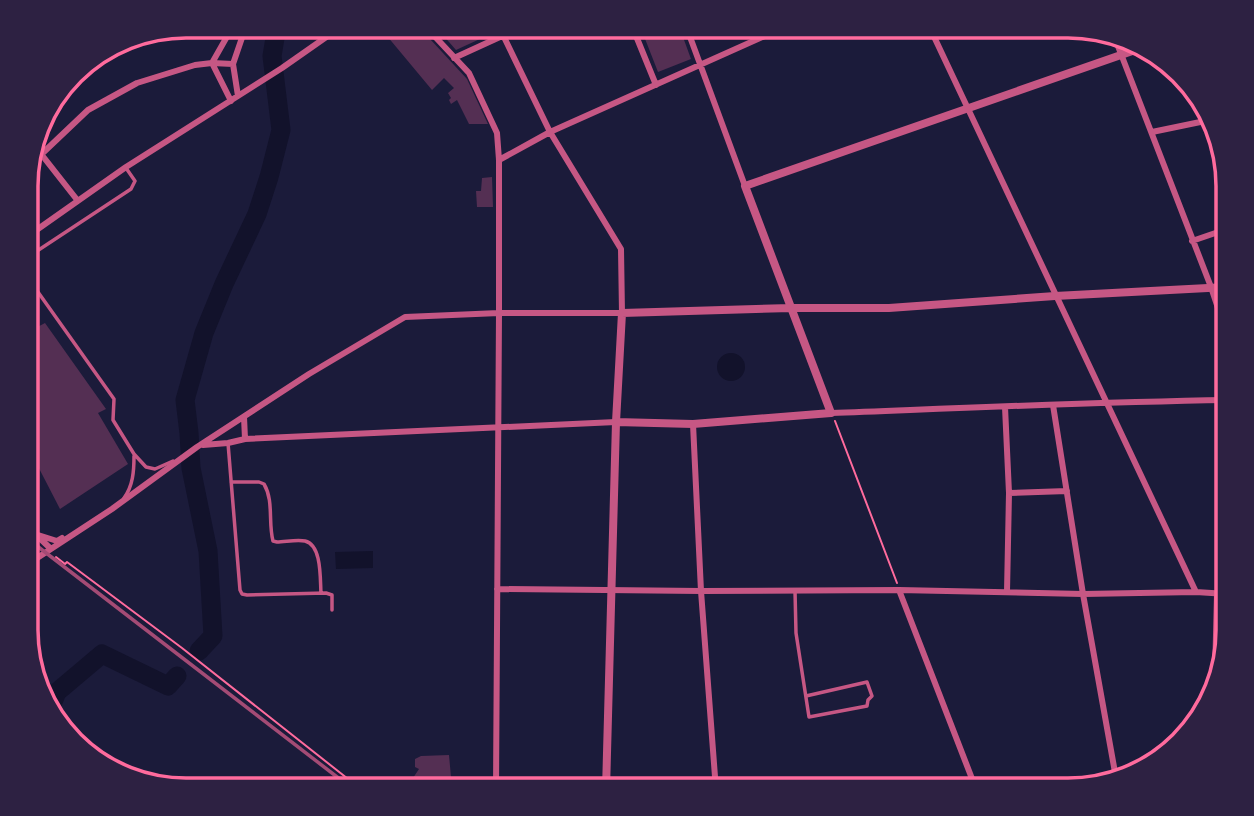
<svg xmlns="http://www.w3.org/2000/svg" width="1254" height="816" font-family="'PT Sans',sans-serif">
	<rect width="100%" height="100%" fill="#1b1b3a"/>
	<!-- water -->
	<path fill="#12122b" d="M717 367a14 14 0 1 1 28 0a14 14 0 1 1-28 0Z
		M 373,551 L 373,568 L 336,569 L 335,552 Z"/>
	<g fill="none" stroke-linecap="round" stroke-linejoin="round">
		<!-- river -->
		<path stroke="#12122b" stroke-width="19" d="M 199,651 L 213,636 L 208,551 L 191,468 L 189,433 L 185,400 L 204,333 L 224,284 L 257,214 L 269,177 L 281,130 L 272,56 L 277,26
			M 49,712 L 57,692 L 102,654 L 168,686 L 177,676"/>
	</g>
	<!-- building -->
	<path fill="#542f53" d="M 398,26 L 418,26 L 467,79 L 488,124 L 469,124 L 457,100 L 451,104 L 449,100 L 451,98 L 448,93 L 454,88 L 444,78 L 432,90 L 387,36 L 399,27 Z
		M 435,26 L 467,26 L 469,29 L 474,26 L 508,26 L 456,50 Z
		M 640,26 L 679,26 L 691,59 L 658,72 Z
		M 492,177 L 493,207 L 477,207 L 476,191 L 481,191 L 482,178 Z
		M 45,323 L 106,409 L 98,413 L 128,464 L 60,509 L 28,447 L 28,332 Z
		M 449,755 L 451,777 L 413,778 L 419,769 L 415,767 L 415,759 L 421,756 Z"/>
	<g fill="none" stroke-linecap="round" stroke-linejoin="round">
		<!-- path -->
		<path stroke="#ff6b9d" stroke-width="2" d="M 835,421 L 897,583
			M 56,557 L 65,564 L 67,562 L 182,648 L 362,790"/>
		<!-- service -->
		<path stroke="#c65784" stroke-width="3.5" d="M 28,257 L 131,189 L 135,181 L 126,168
			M 28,278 L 114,399 L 113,420 L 134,454 L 146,467 L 155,469 L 173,461
			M 228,443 L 240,590 L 242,594 L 247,595 L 326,593 L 332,595 L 332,610
			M 231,482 L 259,482 L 264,484 C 274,501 268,522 273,541 L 277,542 C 285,542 297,539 305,541 C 322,545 320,579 321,593
			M 124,498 C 133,486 134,471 134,456
			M 795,591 L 796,633 L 809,717 L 867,706 L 868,700 L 872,696 L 867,682 L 806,696"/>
		<!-- minor -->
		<path stroke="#c65784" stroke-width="6" d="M 425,26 L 469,73 L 497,133 L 499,160 L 499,313 L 496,790
			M 632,26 L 656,85
			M 686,26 L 745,186
			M 929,26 L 1196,592
			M 1116,41 L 1211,287 L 1227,335
			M 454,58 L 524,26
			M 212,63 L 231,101
			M 212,63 L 233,26
			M 238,96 L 233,64 L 246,26
			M 1152,132 L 1210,120
			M 34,145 L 78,201
			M 499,160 L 550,132 L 787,26
			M 28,167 L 88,110 L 137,83 L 195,65 L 212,63 L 233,64
			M 1223,172 L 1226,171
			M 28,236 L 126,167 L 282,68 L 342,26
			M 1192,241 L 1227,229
			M 1053,405 L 1083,594 L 1116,778
			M 1005,407 L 1009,493 L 1007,592
			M 831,413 C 963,408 1095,402 1227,400
			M 244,417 L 245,439
			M 693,424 L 701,591 L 716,790
			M 203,445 L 228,443 L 245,439 L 616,422
			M 1009,493 L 1067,491
			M 28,527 L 51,549
			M 38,535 L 57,541 L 62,538
			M 28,564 L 112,509 L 197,447 L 309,374 L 405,317 L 499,313 L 622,313 L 621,249 L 550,132 L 503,35
			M 497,589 L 701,591 L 899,590 L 1083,594 L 1196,592 L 1227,594
			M 899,590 L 976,789
			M 1215,675 L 1217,594
			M 941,789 L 1097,784"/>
		<!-- tertiary -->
		<path stroke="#c65784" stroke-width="8" d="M 616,422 L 693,424 L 831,413 L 745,186 L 1141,48
			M 606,790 L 616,422 L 622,313 L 791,308 L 889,308 L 1055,296 L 1227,287"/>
		<!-- rail -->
		<path stroke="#a44b75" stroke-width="3.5" d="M 28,539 L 354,790"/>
	</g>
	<!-- crop -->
	<path d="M0 0H1254V816H0ZM186 38H1068A148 148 0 0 1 1216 186V630A148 148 0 0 1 1068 778H186A148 148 0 0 1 38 630V186A148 148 0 0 1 186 38Z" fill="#2d2142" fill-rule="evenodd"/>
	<path fill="none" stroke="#ff6b9d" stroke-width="3.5" d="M186 38H1068A148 148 0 0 1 1216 186V630A148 148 0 0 1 1068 778H186A148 148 0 0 1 38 630V186A148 148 0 0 1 186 38Z"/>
</svg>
